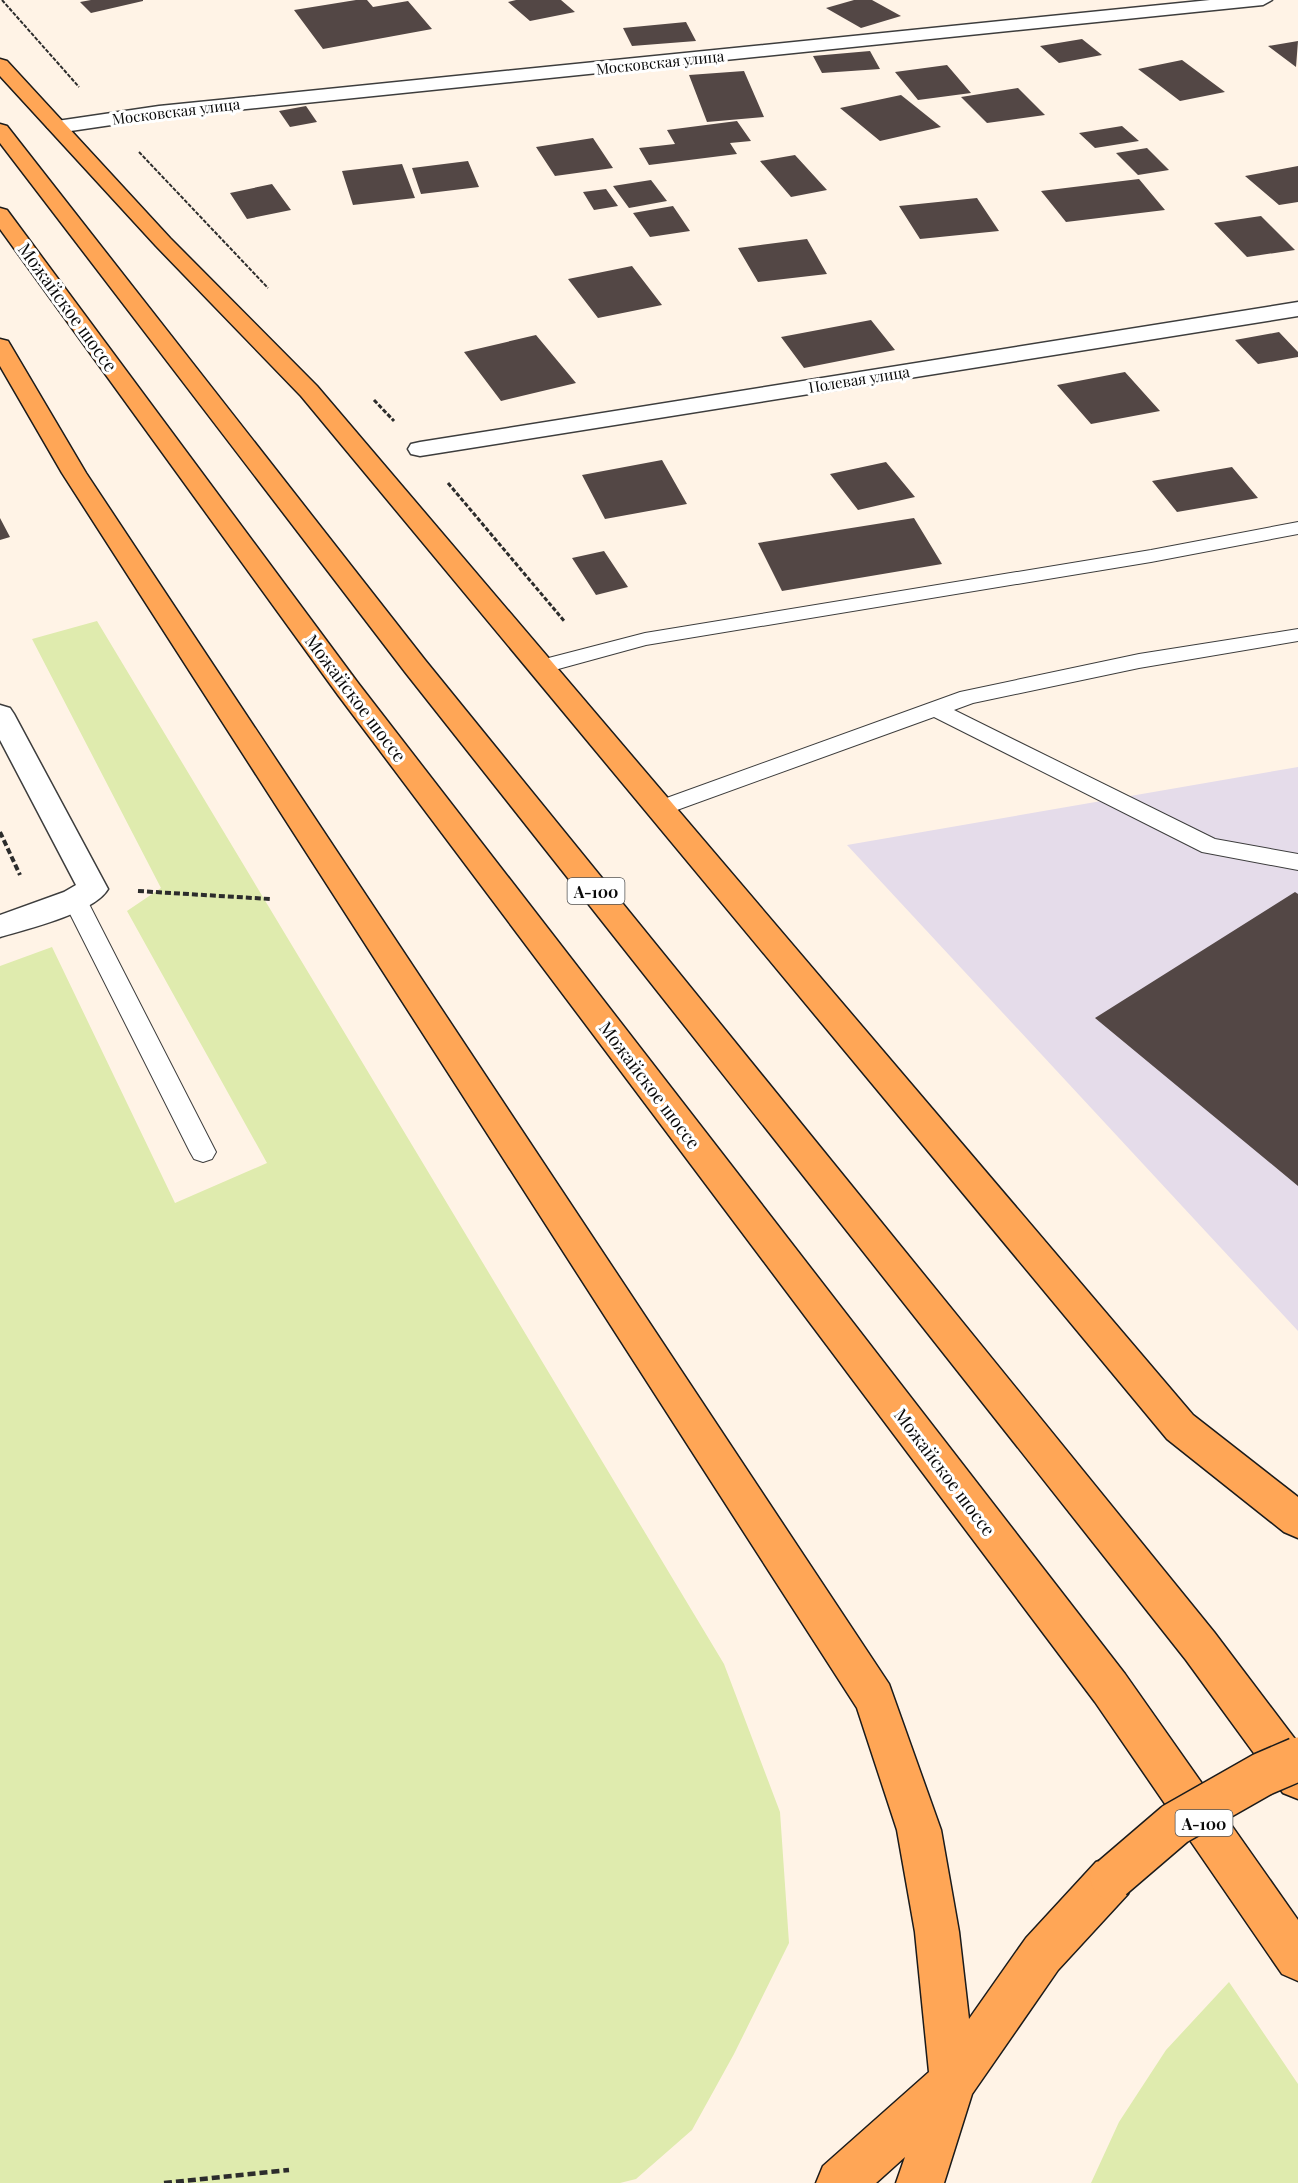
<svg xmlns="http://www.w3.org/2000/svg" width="1298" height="2183" font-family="'Playfair Display',serif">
	<rect width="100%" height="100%" fill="#fff3e6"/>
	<!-- industrial -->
	<path fill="#e5dcea" d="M 1298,767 L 1298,1331 L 847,845 Z"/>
	<!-- green -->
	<path fill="#dfebae" d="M 97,621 L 724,1664 L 780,1812 L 789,1943 L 734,2054 L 692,2130 L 636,2179 L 620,2183 L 0,2183 L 0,966 L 52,947 L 175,1203 L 267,1163 L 127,911 L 161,888 L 32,639 Z
		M 1229,1982 L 1298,2084 L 1298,2183 L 1091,2183 L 1119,2122 L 1166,2050 Z"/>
	<!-- building -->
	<path fill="#534745" d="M 91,0 L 143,0 L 143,1 L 91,13 L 80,2 Z
		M 356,0 L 367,0 L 373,7 L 408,1 L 432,29 L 323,49 L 294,10 Z
		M 516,0 L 561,0 L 575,12 L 530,21 L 508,2 Z
		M 854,0 L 872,0 L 901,16 L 861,28 L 826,8 Z
		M 686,22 L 696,41 L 632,46 L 623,28 Z
		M 1082,39 L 1102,55 L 1059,63 L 1040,46 Z
		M 1298,41 L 1296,67 L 1268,46 Z
		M 870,51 L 880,69 L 822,73 L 813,56 Z
		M 1182,60 L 1225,92 L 1180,101 L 1138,69 Z
		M 947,65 L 971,93 L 918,100 L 895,72 Z
		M 744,71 L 764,117 L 707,122 L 689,75 Z
		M 1018,88 L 1045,115 L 987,123 L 961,97 Z
		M 901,95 L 941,127 L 880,141 L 840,108 Z
		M 306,106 L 317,122 L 290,127 L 279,111 Z
		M 737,121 L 751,141 L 730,143 L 737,154 L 649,165 L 639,148 L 675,144 L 667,130 Z
		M 1122,126 L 1139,141 L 1095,148 L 1079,133 Z
		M 593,138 L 613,168 L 555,176 L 536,147 Z
		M 1147,148 L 1169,170 L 1138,175 L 1116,153 Z
		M 795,155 L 827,190 L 791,197 L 760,161 Z
		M 468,161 L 479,187 L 421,194 L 412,168 Z
		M 402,164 L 415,198 L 353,205 L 342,171 Z
		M 1298,166 L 1298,202 L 1279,205 L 1245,176 Z
		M 1139,179 L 1165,210 L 1066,222 L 1041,191 Z
		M 651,180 L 667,201 L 629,208 L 613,186 Z
		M 272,184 L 291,210 L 247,219 L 230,193 Z
		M 606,189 L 618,206 L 594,210 L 583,192 Z
		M 977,198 L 999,231 L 920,239 L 899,206 Z
		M 673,206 L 690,231 L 650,237 L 633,213 Z
		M 1261,216 L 1295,250 L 1247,257 L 1214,223 Z
		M 807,239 L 827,274 L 758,282 L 738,248 Z
		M 632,266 L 662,305 L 598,318 L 568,279 Z
		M 871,320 L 895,350 L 804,368 L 781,337 Z
		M 1279,332 L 1298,352 L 1298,357 L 1258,364 L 1235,340 Z
		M 536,335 L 576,383 L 501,401 L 464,352 Z
		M 1125,372 L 1160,411 L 1091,424 L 1057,385 Z
		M 662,460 L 687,504 L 605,519 L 582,475 Z
		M 886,462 L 915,497 L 858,510 L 830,474 Z
		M 1232,467 L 1258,498 L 1177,512 L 1152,481 Z
		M 0,518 L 10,537 L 0,540 Z
		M 914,518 L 942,564 L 782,591 L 758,543 Z
		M 604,551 L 628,587 L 596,595 L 572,558 Z
		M 1295,892 L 1298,894 L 1298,1186 L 1095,1018 Z"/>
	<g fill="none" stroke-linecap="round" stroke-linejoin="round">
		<!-- service casing -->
		<g stroke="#3d3d3d" stroke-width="2">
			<path id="service" d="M 1298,522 L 1298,534 L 1151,562 L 646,645 L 540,674 L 533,672 L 530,667 L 533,662 L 645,633 L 1151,550 Z
				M 1298,629 L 1298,641 L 1139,668 L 973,703 L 954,710 L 1215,839 L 1298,854 L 1298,870 L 1202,852 L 934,717 L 666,814 L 658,817 L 650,814 L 647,809 L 650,804 L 960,692 L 1139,654 Z
				M 75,892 L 83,894 L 87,900 L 216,1152 L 212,1159 L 203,1162 L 194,1159 L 190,1152 L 63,900 L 67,894 Z"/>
		</g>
		<!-- minor casing -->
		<g stroke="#3d3d3d" stroke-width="3">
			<path id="minor" d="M 1210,0 L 1272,0 L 1263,5 L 159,118 L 57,133 L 47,127 L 57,121 L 159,106 Z
				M 1298,302 L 1298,316 L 420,456 L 411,454 L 408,449 L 411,444 L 420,442 Z
				M 0,705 L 10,708 L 14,714 L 108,889 C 94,913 27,929 0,937 L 0,915 L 64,892 L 76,885 L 0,740 Z"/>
		</g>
		<!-- primary casing -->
		<g stroke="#1b1b1b" stroke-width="3">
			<path id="primary" d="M 0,59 L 7,61 L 170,238 L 317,386 L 1193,1415 L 1298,1497 L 1298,1538 L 1284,1532 L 1167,1439 L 301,396 L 156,246 L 0,76 Z
				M 0,124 L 7,126 L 425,660 L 1214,1632 L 1298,1743 L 1298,1799 L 1283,1793 L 1186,1660 L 405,672 L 0,143 Z
				M 0,208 L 7,210 L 358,683 L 1125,1674 L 1298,1920 L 1298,1981 L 1282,1974 L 1095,1702 L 338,695 L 0,229 Z
				M 0,339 L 8,341 L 11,346 L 86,473 L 889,1684 L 941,1830 L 959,1932 L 969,2019 L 1026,1938 L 1096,1862 L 1112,1856 L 1128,1862 L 1134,1878 L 1128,1894 L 1058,1970 L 972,2094 L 944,2183 L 896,2183 L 905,2157 L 876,2183 L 816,2183 L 823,2166 L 929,2072 L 915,1932 L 897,1830 L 857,1708 L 62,473 L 0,366 Z"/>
		</g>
		<!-- path-far3 -->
		<path stroke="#2c2c2c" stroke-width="2" stroke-dasharray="4 1.5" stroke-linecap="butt" d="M 2,0 L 79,87
			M 139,152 L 268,288"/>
		<!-- path-far2 -->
		<path stroke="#2c2c2c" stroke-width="3" stroke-dasharray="4.5 2" stroke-linecap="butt" d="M 374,400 L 394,421
			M 448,483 L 565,622"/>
		<!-- path-far1 -->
		<path stroke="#2c2c2c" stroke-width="4" stroke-dasharray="6 3" stroke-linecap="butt" d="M 0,832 L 20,875
			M 138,891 L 270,899"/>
		<!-- path -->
		<path stroke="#2c2c2c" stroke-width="4.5" stroke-dasharray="8 4" stroke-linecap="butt" d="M 164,2183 L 289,2170"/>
		<!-- service -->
		<use href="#service" fill="#fff" fill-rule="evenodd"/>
		<!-- minor -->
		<use href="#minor" fill="#fff" fill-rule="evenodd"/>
		<!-- primary -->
		<use href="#primary" fill="#ffa656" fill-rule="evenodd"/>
		<!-- primary-bridge casing -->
		<g stroke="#1b1b1b" stroke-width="46" stroke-linecap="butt">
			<path id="primary-bridge" d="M 1112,1878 L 1175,1824 L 1263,1774 L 1298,1759"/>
		</g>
		<!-- primary-bridge -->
		<use href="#primary-bridge" stroke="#ffa656" stroke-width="43"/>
	</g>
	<g text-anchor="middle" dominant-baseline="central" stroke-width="6" stroke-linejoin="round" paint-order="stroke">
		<!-- far-street labels -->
		<g font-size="15" fill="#0a0a0a" stroke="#fff">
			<text transform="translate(660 62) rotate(-6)">Московская улица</text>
			<text transform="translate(176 111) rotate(-7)">Московская улица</text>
			<text transform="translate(859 379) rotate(-9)">Полевая улица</text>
		</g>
		<!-- shield labels -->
		<g fill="#fff" stroke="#545454" stroke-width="1.5">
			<rect x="567.5" y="878" width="57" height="26" rx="4.5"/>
			<rect x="1175.5" y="1810" width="57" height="26" rx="4.5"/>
		</g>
		<g font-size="16" font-weight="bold" fill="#0a0a0a">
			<text x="596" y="891">А-100</text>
			<text x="1204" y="1823">А-100</text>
		</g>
		<!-- street labels -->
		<g font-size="18" fill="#0a0a0a" stroke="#fff">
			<text transform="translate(68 307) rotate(54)">Можайское шоссе</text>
			<text transform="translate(356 698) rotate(53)">Можайское шоссе</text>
			<text transform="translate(650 1085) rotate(53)">Можайское шоссе</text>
			<text transform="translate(945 1472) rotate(53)">Можайское шоссе</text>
		</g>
	</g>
</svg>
